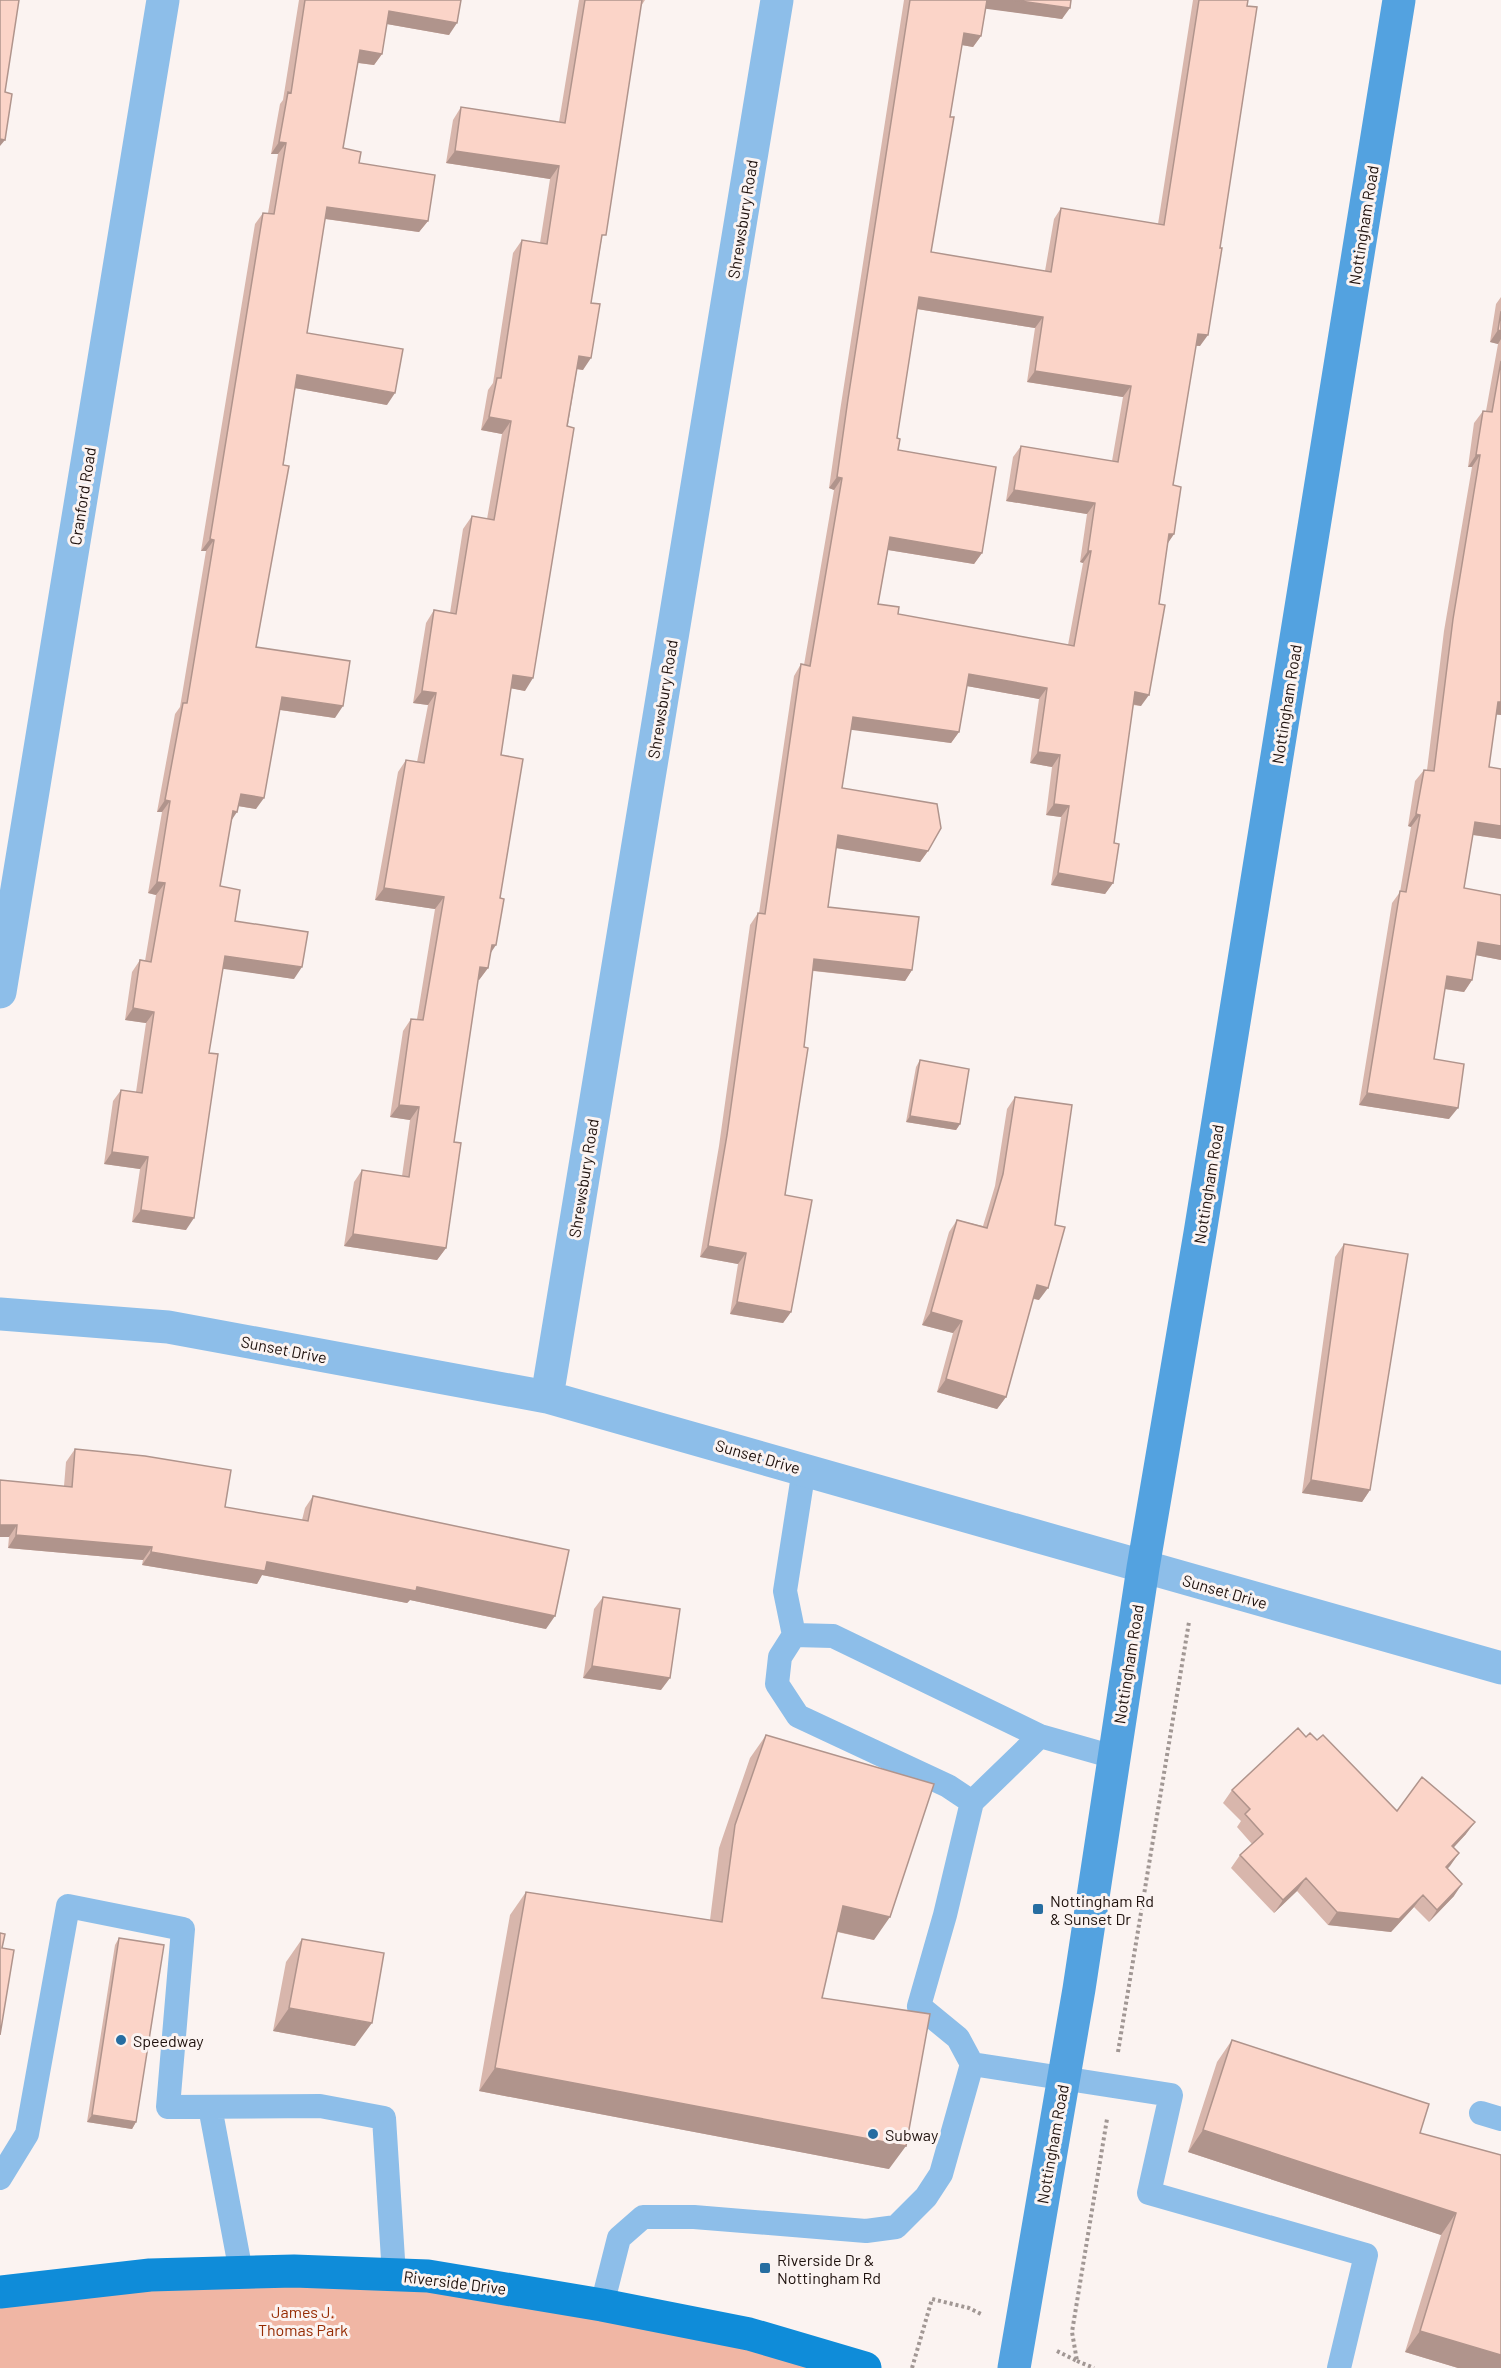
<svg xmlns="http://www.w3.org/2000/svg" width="1501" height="2368" font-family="Barlow,sans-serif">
	<rect width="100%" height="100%" fill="#fbf3f1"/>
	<!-- green -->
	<path fill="#f0b6a4" d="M 428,2276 L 865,2368 L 0,2368 L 0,2292 Z"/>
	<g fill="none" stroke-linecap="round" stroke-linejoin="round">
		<!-- path -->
		<path stroke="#a19794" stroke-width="4" stroke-dasharray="3 3" stroke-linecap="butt" d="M 1118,2052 L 1189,1622
			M 1057,2351 L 1077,2361 L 1072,2332 L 1107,2119
			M 1077,2361 L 1094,2368
			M 912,2368 L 932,2299 L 969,2308 L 983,2315"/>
		<!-- lane -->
		<path stroke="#8dbee9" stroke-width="24" d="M 794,1635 L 785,1591 L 804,1469
			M 972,1802 L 1040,1736
			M 972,2064 L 1171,2095 L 1149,2193 L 1366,2255 L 1339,2368
			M 210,2107 L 241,2272
			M 1481,2113 L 1501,2119
			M 0,2178 L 27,2134 L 68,1906 L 183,1929 L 168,2107 L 320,2106 L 384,2118 L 394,2275
			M 602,2305 L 619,2238 L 643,2217 L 694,2217 L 866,2231 L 896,2227 L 926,2197 L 941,2174 L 972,2064 L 958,2038 L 919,2006 L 945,1915 L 972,1802 L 948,1786 L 798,1716 L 777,1684 L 780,1657 L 794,1635 L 833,1636 L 1040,1736 L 1114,1757"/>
		<!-- street -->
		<path stroke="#8dbee9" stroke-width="33" d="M 0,992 L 163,0
			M 0,1314 L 168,1327 L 547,1397 L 1501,1668
			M 547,1397 L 777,0"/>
		<!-- secondary -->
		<path stroke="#53a2e0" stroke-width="33" d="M 1014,2368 L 1079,1989 L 1143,1568 L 1200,1233 L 1399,0"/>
		<!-- primary -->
		<path stroke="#0f8cd9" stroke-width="33" d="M 0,2292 L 150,2275 L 294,2271 L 428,2276 L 602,2305 L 749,2334 L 865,2368"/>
	</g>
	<!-- wall -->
	<path fill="#d8b6ac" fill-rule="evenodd" d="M 299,0 L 461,0 L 449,35 L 387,24 L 382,54 L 374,65 L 358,63 L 343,148 L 359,163 L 428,221 L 419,232 L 325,219 L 307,333 L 387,405 L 295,388 L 256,647 L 335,718 L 280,710 L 256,809 L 238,806 L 231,821 L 220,886 L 235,921 L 294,979 L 223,968 L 209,1053 L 186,1230 L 132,1222 L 140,1169 L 104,1164 L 113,1101 L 121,1090 L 136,1092 L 146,1023 L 125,1020 L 132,972 L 140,960 L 145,961 L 156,895 L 148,893 L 162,812 L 157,812 L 175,714 L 180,707 L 206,551 L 201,551 L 255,224 L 263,213 L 268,213 L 278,154 L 271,154 L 280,104 L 283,100 Z
		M 579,0 L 645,0 L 641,6 L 601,243 L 591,303 L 583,370 L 577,369 L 525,691 L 511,688 L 501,755 L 490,953 L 488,968 L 479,980 L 478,980 L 454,1142 L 446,1248 L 437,1260 L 344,1246 L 354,1182 L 362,1170 L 402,1176 L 410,1120 L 390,1117 L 403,1031 L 411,1019 L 417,1019 L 435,909 L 375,900 L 398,772 L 406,760 L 417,762 L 428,705 L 413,703 L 426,623 L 434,610 L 450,613 L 463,529 L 472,516 L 487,519 L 502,434 L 481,430 L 488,390 L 493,383 L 513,253 L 522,240 L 540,243 L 550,179 L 446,163 L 453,120 L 461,107 L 559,122 Z
		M 904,0 L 1071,0 L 1062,19 L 986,8 L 981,36 L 973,47 L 962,45 L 950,117 L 931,252 L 1045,271 L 1054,219 L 1061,208 L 1158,224 L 1193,0 L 1248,0 L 1200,346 L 1196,346 L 1173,485 L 1174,534 L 1168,542 L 1141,706 L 1133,705 L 1114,843 L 1113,883 L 1105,894 L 1051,885 L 1061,817 L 1046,815 L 1052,767 L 1030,763 L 1039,699 L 967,686 L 959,732 L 951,743 L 851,729 L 842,788 L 928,851 L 920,862 L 836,848 L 828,907 L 912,970 L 905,981 L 813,971 L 785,1195 L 791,1312 L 783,1323 L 730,1314 L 738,1264 L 700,1257 L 719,1146 L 750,925 L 758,913 L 759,913 L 794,676 L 801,664 L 804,665 L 834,490 L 829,488 L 840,411 ZM 917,309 L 1035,328 L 1027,382 L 1123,397 L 1112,461 L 1021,446 L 1013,457 L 1006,501 L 1087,514 L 1080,562 L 1083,563 L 1068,645 L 898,614 L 878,604 L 888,550 L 974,564 L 982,553 L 898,450 L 897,438 Z
		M 1501,297 L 1501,715 L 1496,714 L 1489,767 L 1501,769 L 1501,839 L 1473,835 L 1464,888 L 1501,895 L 1501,960 L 1476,955 L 1472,980 L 1464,992 L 1445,989 L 1434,1059 L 1449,1119 L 1359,1105 L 1392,903 L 1400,892 L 1411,827 L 1408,826 L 1415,781 L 1424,770 L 1427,770 L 1444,631 L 1472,467 L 1468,467 L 1474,423 L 1483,411 L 1486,411 L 1498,344 L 1490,342 L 1496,304 Z
		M 920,1060 L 960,1124 L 956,1130 L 906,1122 L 916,1067 Z
		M 1015,1097 L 1039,1300 L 1033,1299 L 1006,1397 L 997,1409 L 937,1392 L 953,1333 L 922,1325 L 949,1232 L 957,1220 L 983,1226 L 995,1186 L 1007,1109 Z
		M 1344,1244 L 1370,1490 L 1362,1502 L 1302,1493 L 1335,1257 Z
		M 75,1449 L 225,1507 L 302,1520 L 305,1508 L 313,1496 L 546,1629 L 410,1600 L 407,1603 L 262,1575 L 257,1584 L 142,1565 L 143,1560 L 8,1548 L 9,1537 L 0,1537 L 0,1480 L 64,1486 L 66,1462 Z
		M 603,1597 L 661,1690 L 583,1678 L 594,1609 Z
		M 766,1735 L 874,1940 L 837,1932 L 822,1998 L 889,2169 L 479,2091 L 510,1915 L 526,1892 L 710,1920 L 719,1848 L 750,1758 Z
		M 1306,1737 L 1317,1740 L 1397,1811 L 1466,1834 L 1453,1848 L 1459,1853 L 1447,1869 L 1454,1896 L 1429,1922 L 1414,1907 L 1391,1932 L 1328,1925 L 1297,1891 L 1274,1913 L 1231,1868 L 1240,1855 L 1252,1844 L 1237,1827 L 1241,1821 L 1223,1803 L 1232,1790 Z
		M 119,1938 L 136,2122 L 132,2129 L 87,2122 L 115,1945 Z
		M 302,1939 L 355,2046 L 273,2031 L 286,1962 Z
		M 1232,2040 L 1420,2133 L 1501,2155 L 1501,2368 L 1458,2368 L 1405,2352 L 1441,2235 L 1188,2152 L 1217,2062 Z"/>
	<!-- shaded-wall -->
	<path fill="#b0948c" d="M 985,0 L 1013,0 L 1070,8 L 1062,19 L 980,8 Z
		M 389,11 L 457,23 L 449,35 L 381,23 Z
		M 964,33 L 981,36 L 973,47 L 956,44 Z
		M 360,50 L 382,54 L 374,65 L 352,62 Z
		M 0,139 L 5,140 L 0,146 Z
		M 279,142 L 286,143 L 278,154 L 271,154 Z
		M 455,151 L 559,166 L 550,179 L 446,163 Z
		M 327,207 L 428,221 L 419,232 L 319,218 Z
		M 919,297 L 1043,317 L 1035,328 L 911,308 Z
		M 1498,330 L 1501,331 L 1501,339 L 1498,344 L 1490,342 Z
		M 1198,334 L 1208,335 L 1200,346 L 1190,345 Z
		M 579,356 L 591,358 L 583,370 L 570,368 Z
		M 1035,371 L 1131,386 L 1123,397 L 1027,382 Z
		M 297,375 L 395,393 L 387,405 L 289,387 Z
		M 489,417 L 511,421 L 502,434 L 481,430 Z
		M 1476,455 L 1480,455 L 1472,467 L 1468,467 Z
		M 837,477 L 842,478 L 834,490 L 829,488 Z
		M 1014,490 L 1095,503 L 1087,514 L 1006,501 Z
		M 1169,534 L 1174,534 L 1166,546 Z
		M 890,537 L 982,553 L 974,564 L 882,549 Z
		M 210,539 L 214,540 L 206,551 L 201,551 Z
		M 1088,551 L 1091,551 L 1083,563 L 1080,562 Z
		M 969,674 L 1047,688 L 1039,699 L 961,685 Z
		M 513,675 L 533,678 L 525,691 L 504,687 Z
		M 422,691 L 436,693 L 428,705 L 413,703 Z
		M 1135,692 L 1149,695 L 1141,706 L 1127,703 Z
		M 282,697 L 343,706 L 335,718 L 274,709 Z
		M 1498,702 L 1501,702 L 1501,715 L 1490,714 Z
		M 853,717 L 959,732 L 951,743 L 845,729 Z
		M 1038,752 L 1060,755 L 1052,767 L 1030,763 Z
		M 241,794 L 264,798 L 256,809 L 232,805 Z
		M 165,800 L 170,801 L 162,812 L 157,812 Z
		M 1054,804 L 1069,806 L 1061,817 L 1046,815 Z
		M 233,811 L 237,812 L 229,824 Z
		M 1416,814 L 1420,815 L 1411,827 L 1408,826 Z
		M 1475,822 L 1501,826 L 1501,839 L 1467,834 Z
		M 838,835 L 928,851 L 920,862 L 830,847 Z
		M 1058,873 L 1113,883 L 1105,894 L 1051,885 Z
		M 157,882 L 165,883 L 156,895 L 148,893 Z
		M 384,888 L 444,897 L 435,909 L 375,900 Z
		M 1478,942 L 1501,946 L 1501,960 L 1470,954 Z
		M 492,945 L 496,945 L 488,957 Z
		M 225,956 L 302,967 L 294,979 L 217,968 Z
		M 814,959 L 912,970 L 905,981 L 807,970 Z
		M 480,967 L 488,968 L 479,980 L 472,979 Z
		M 1447,976 L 1472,980 L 1464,992 L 1439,988 Z
		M 133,1008 L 154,1012 L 146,1023 L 125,1020 Z
		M 1367,1093 L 1458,1108 L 1449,1119 L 1359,1105 Z
		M 399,1105 L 419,1107 L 410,1120 L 390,1117 Z
		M 910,1116 L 960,1124 L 956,1130 L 906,1122 Z
		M 112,1152 L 148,1157 L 140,1169 L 104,1164 Z
		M 141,1210 L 194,1218 L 186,1230 L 132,1222 Z
		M 353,1234 L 446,1248 L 437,1260 L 344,1246 Z
		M 708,1246 L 746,1253 L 738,1264 L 700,1257 Z
		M 1037,1285 L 1048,1288 L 1039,1300 L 1028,1297 Z
		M 737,1302 L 791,1312 L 783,1323 L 730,1314 Z
		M 931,1312 L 962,1321 L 953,1333 L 922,1325 Z
		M 946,1379 L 1006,1397 L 997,1409 L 937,1392 Z
		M 1311,1480 L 1370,1490 L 1362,1502 L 1302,1493 Z
		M 0,1525 L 17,1525 L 9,1537 L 0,1537 Z
		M 16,1535 L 152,1547 L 143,1560 L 8,1548 Z
		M 151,1552 L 267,1562 L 417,1587 L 555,1616 L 546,1629 L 410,1600 L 407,1603 L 262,1575 L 257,1584 L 142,1565 Z
		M 592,1666 L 670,1678 L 661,1690 L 583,1678 Z
		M 1475,1822 L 1466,1834 L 1443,1859 L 1452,1846 Z
		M 1459,1853 L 1450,1866 L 1437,1880 L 1446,1867 Z
		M 1306,1878 L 1297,1891 L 1274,1913 L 1283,1900 Z
		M 1462,1884 L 1454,1896 L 1429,1922 L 1437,1910 Z
		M 1423,1895 L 1414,1907 L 1391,1932 L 1328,1925 L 1337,1912 Z
		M 843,1906 L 890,1917 L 874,1940 L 826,1929 Z
		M 289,2008 L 372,2023 L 355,2046 L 273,2031 Z
		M 495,2068 L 906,2146 L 889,2169 L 479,2091 Z
		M 92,2115 L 136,2122 L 132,2129 L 87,2122 Z
		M 1203,2130 L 1456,2213 L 1441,2235 L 1188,2152 Z
		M 1420,2331 L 1501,2355 L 1501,2368 L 1458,2368 L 1405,2352 Z"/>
	<!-- building -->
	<path fill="#fbd4c8" stroke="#b0948c" stroke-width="1.5" fill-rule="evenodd" d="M 0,0 L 19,0 L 5,92 L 12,94 L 5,140 L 0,139 Z
		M 305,0 L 461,0 L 457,23 L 389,11 L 382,54 L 360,50 L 343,148 L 361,152 L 359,163 L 435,175 L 428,221 L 327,207 L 307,333 L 403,349 L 395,393 L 297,375 L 283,465 L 289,466 L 256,647 L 350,661 L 343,706 L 282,697 L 264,798 L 241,794 L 237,812 L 233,811 L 220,886 L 240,890 L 235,921 L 308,932 L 302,967 L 225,956 L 209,1053 L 218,1054 L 194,1218 L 141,1210 L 148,1157 L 112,1152 L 121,1090 L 142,1093 L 154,1012 L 133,1008 L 140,960 L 151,962 L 165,883 L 157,882 L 170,801 L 165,800 L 183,703 L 187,703 L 214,540 L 210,539 L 263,213 L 274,214 L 286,143 L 279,142 L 288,92 L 291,93 Z
		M 585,0 L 642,0 L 606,235 L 602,235 L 591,303 L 600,304 L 591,358 L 579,356 L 567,426 L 574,428 L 533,678 L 513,675 L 501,755 L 523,759 L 500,898 L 504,899 L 496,945 L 492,945 L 488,968 L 480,967 L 454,1142 L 461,1143 L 446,1248 L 353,1234 L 362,1170 L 409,1177 L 419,1107 L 399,1105 L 411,1019 L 423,1020 L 444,897 L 384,888 L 406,760 L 424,763 L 436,693 L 422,691 L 434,610 L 456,614 L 472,516 L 494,520 L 511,421 L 489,417 L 497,378 L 501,378 L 522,240 L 547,244 L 559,166 L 455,151 L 461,107 L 565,123 Z
		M 910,0 L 987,0 L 981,36 L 964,33 L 950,117 L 954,117 L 931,252 L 1051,272 L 1061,208 L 1164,225 L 1199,0 L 1248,0 L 1247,6 L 1257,7 L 1220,248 L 1222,248 L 1208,335 L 1198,334 L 1173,485 L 1181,487 L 1174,534 L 1169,534 L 1159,604 L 1165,605 L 1149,695 L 1135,692 L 1114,843 L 1119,844 L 1113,883 L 1058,873 L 1069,806 L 1054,804 L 1060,755 L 1038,752 L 1047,688 L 969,674 L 959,732 L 853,717 L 842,788 L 937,804 L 941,828 L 928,851 L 838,835 L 828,907 L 919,917 L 912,970 L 814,959 L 804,1047 L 808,1048 L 785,1195 L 812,1200 L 791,1312 L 737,1302 L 746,1253 L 708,1246 L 727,1135 L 758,913 L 765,914 L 801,664 L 810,666 L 842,478 L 837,477 L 848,399 ZM 919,297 L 1043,317 L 1035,371 L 1131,386 L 1118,462 L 1021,446 L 1014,490 L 1095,503 L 1088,551 L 1091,551 L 1074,646 L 898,614 L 899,607 L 878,604 L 890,537 L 982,553 L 996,467 L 898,450 L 900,439 L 897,438 Z
		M 1013,0 L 1071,0 L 1070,8 Z
		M 1501,311 L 1501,331 L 1498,330 Z
		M 1501,361 L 1501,702 L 1498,702 L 1489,767 L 1501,769 L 1501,826 L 1475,822 L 1464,888 L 1501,895 L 1501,946 L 1478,942 L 1472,980 L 1447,976 L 1434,1059 L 1464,1064 L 1458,1108 L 1367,1093 L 1400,891 L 1406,892 L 1420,815 L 1416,814 L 1424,770 L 1434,771 L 1453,619 L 1480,455 L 1476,455 L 1483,411 L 1492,412 Z
		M 920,1060 L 969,1069 L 960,1124 L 910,1116 Z
		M 1015,1097 L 1072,1105 L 1055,1225 L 1065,1227 L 1048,1288 L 1037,1285 L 1006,1397 L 946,1379 L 962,1321 L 931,1312 L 957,1220 L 987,1228 L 1003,1174 Z
		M 1344,1244 L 1408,1254 L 1370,1490 L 1311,1480 Z
		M 75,1449 L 145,1456 L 231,1470 L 225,1507 L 308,1521 L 313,1496 L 569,1550 L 555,1616 L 417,1587 L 416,1591 L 267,1562 L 265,1571 L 151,1552 L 152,1547 L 16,1535 L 17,1525 L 0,1525 L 0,1480 L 72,1487 Z
		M 603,1597 L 680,1609 L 670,1678 L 592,1666 Z
		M 1298,1728 L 1306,1737 L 1310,1733 L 1317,1740 L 1323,1735 L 1397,1811 L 1422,1777 L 1475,1822 L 1452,1846 L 1459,1853 L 1446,1867 L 1462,1884 L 1437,1910 L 1423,1895 L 1399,1919 L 1337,1912 L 1306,1878 L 1283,1900 L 1240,1855 L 1263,1834 L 1245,1814 L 1250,1809 L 1232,1790 Z
		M 766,1735 L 934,1784 L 890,1917 L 843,1906 L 822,1998 L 930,2014 L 906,2146 L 495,2068 L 526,1892 L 722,1922 L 735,1825 Z
		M 0,1933 L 5,1934 L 2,1948 L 14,1950 L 0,2035 Z
		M 119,1938 L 164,1945 L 136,2122 L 92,2115 Z
		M 302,1939 L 384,1953 L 372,2023 L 289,2008 Z
		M 1232,2040 L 1429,2104 L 1420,2133 L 1501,2155 L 1501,2355 L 1420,2331 L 1456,2213 L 1203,2130 Z"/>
	<!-- markers -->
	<g fill="#266da1" stroke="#fbf3f1" stroke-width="2">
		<rect x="1032" y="1903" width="12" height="12" rx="3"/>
		<circle cx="121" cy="2040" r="6"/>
		<circle cx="873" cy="2134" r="6"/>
		<rect x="759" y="2262" width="12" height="12" rx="3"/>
	</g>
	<g text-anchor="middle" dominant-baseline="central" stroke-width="6" stroke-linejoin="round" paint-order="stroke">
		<!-- street labels -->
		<g font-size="16" fill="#1e110d" stroke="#fbf3f1">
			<text transform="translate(742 219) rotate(-81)">Shrewsbury Road</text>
			<text transform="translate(1363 225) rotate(-81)">Nottingham Road</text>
			<text transform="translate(82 496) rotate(-81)">Cranford Road</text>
			<text transform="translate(662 699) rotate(-81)">Shrewsbury Road</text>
			<text transform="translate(1286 704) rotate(-81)">Nottingham Road</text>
			<text transform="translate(583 1178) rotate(-81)">Shrewsbury Road</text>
			<text transform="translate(1208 1184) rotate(-81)">Nottingham Road</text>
			<text transform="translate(284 1349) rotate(11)">Sunset Drive</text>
			<text transform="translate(758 1456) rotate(16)">Sunset Drive</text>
			<text transform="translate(1225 1591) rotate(16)">Sunset Drive</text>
			<text transform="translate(1128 1664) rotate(-81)">Nottingham Road</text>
			<text transform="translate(1052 2144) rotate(-80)">Nottingham Road</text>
			<text transform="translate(455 2282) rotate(7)">Riverside Drive</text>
		</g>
		<!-- poi labels -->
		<g font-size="16" fill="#1e110d" stroke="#fbf3f1" text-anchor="start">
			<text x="1050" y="1900">Nottingham Rd<tspan x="1050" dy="18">&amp; Sunset Dr</tspan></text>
			<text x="133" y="2040">Speedway</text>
			<text x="885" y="2134">Subway</text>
			<text x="777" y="2259">Riverside Dr &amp;<tspan x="777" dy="18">Nottingham Rd</tspan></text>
		</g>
		<!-- park labels -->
		<g font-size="16" fill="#962c03" stroke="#fbf3f1">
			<text x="303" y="2311">James J.<tspan x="303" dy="18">Thomas Park</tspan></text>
		</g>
	</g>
</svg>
